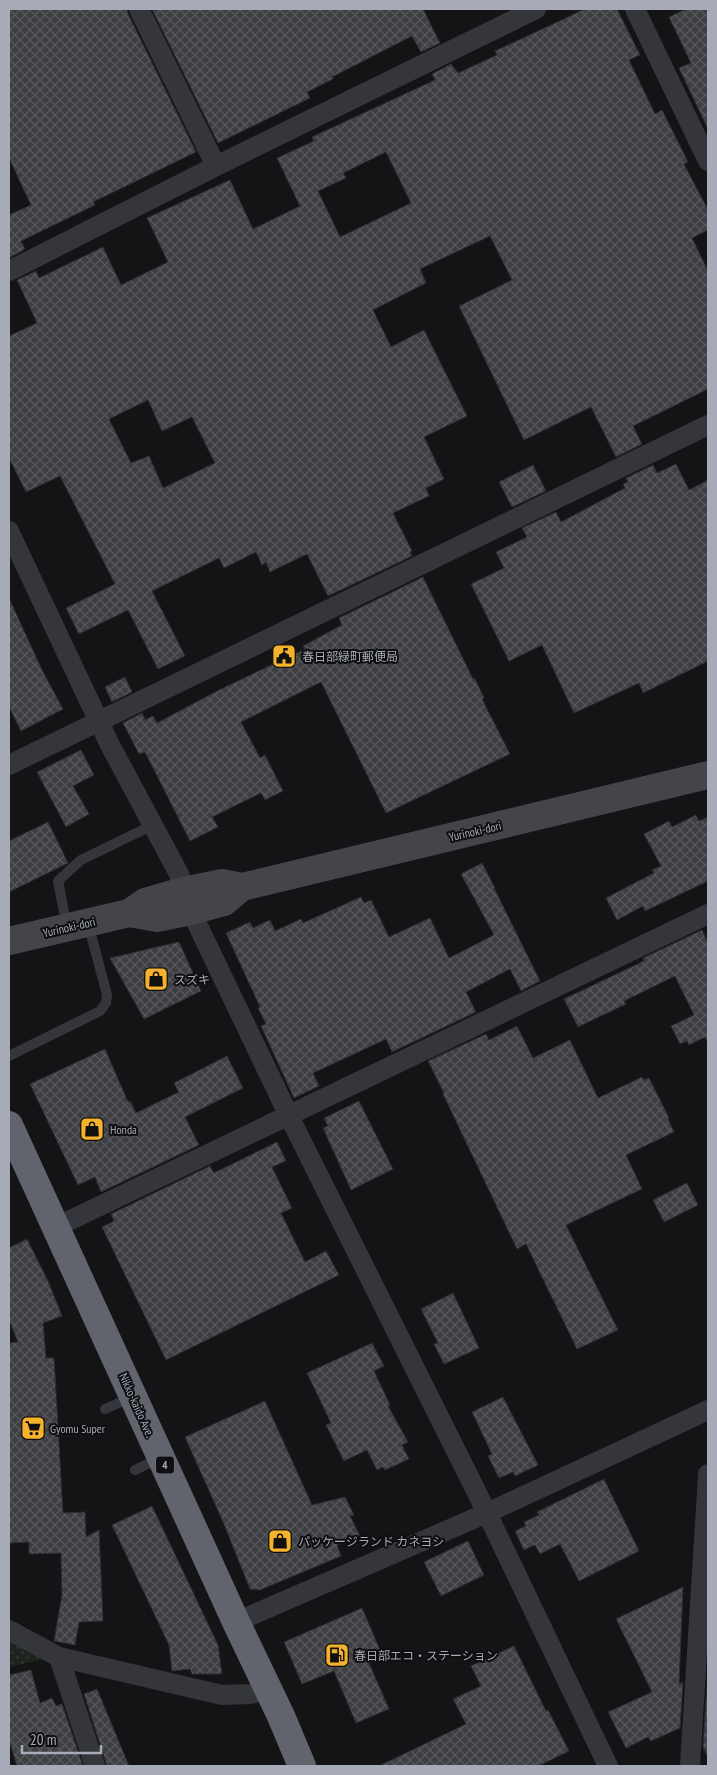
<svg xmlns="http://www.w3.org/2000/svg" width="717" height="1775" font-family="'PT Sans Narrow','Noto Sans JP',sans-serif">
	<defs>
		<pattern id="grass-dots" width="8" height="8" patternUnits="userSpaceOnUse" patternTransform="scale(1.25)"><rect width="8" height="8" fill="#1c241d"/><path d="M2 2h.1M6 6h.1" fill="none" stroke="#3a413c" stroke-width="1.8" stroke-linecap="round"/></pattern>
		<pattern id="building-cross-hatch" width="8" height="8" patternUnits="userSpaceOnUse" patternTransform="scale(1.25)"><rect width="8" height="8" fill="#3e3f43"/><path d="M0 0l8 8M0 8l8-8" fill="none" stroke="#57585c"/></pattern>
	</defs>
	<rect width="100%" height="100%" fill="#141416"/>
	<!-- grass -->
	<path fill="url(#grass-dots)" d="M 9,1637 L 49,1658 L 9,1667 Z"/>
	<!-- building -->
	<path fill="url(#building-cross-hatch)" stroke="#2e2e32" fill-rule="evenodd" d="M 9,9 L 127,9 L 128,14 L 196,152 L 93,202 L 95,205 L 21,241 L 25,249 L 9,258 L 9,215 L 31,205 L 9,158 Z
		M 152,9 L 423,9 L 440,43 L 421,52 L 412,36 L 332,77 L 333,79 L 307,92 L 310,98 L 218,143 Z
		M 584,9 L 617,9 L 640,55 L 629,60 L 655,114 L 662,110 L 688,162 L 684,164 L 708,210 L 708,230 L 692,238 L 708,271 L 708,389 L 633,426 L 642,444 L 616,457 L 591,407 L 524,440 L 459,306 L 512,280 L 490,236 L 420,269 L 426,283 L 373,310 L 391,347 L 424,330 L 467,416 L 424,437 L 444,479 L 426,488 L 429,496 L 393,513 L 412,551 L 410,552 L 412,556 L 328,596 L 307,554 L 270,572 L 266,562 L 262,565 L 256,552 L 224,568 L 219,558 L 152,591 L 185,656 L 158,669 L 128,610 L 79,634 L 66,608 L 115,584 L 60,476 L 26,492 L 9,458 L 9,336 L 37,323 L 17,280 L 36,271 L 39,278 L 103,247 L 121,285 L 168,262 L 147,218 L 230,180 L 253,229 L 300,206 L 277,158 L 314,141 L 312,137 L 435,80 L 432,74 L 451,64 L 458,73 L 497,55 L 495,51 L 564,19 ZM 386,152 L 411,203 L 340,237 L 318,191 L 346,178 L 343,173 ZM 148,400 L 162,431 L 192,417 L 215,463 L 163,488 L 149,456 L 131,463 L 109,419 Z
		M 686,9 L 708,9 L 708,129 L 679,68 L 691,63 L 669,17 Z
		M 676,464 L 689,490 L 708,480 L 708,661 L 643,693 L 639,683 L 574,713 L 542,645 L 509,661 L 471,584 L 504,568 L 496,552 L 527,537 L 522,528 L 556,512 L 561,522 L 625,488 L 623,484 L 628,482 L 626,478 L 653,465 L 657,473 Z
		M 533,465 L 546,491 L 512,507 L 499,482 Z
		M 423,577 L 473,679 L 475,679 L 484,698 L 482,699 L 510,754 L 386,813 L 321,682 L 241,722 L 260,758 L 265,755 L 283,791 L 265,800 L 261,793 L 212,817 L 218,827 L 190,841 L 145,752 L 139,754 L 123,723 L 142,713 L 145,720 L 153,716 L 157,723 L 221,689 L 305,649 L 303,646 L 342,625 L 339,618 Z
		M 9,598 L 42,670 L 63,709 L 21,731 L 9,707 Z
		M 125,677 L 132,692 L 112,702 L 105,687 Z
		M 81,750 L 94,775 L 73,786 L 89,814 L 66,827 L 37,772 Z
		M 696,815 L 699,821 L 708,817 L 708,881 L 645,911 L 643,906 L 617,920 L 606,898 L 654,873 L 652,870 L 661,866 L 644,834 L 669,821 L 672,827 Z
		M 48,822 L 68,863 L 9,892 L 9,841 Z
		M 482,863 L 495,888 L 494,888 L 540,981 L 521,991 L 510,969 L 466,992 L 476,1012 L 392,1052 L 386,1039 L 313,1073 L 319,1086 L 294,1098 L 261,1026 L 266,1024 L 258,1008 L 260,1007 L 226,933 L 250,922 L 253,928 L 270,920 L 275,931 L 301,919 L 303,923 L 361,897 L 364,903 L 371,900 L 389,937 L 430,918 L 449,958 L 494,935 L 461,874 Z
		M 702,930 L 708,943 L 708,1043 L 705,1037 L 689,1045 L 687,1041 L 680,1044 L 671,1026 L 694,1015 L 675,976 L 624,1001 L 626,1004 L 578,1027 L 564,999 L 644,961 L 643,958 Z
		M 179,942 L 201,991 L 144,1019 L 110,958 Z
		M 517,1026 L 533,1058 L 570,1040 L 598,1098 L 642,1077 L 644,1080 L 649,1078 L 669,1118 L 668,1119 L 674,1132 L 626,1155 L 642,1189 L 566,1225 L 618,1330 L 577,1349 L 526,1244 L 517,1249 L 443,1094 L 444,1093 L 428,1061 L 486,1034 L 489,1040 Z
		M 105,1049 L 128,1102 L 130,1101 L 136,1113 L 179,1092 L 174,1083 L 227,1056 L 243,1088 L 185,1117 L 199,1145 L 101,1192 L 95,1177 L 78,1185 L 30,1084 Z
		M 359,1101 L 393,1169 L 351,1190 L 323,1128 L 328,1126 L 324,1118 Z
		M 277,1142 L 286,1161 L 272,1167 L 292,1208 L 281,1213 L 305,1262 L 326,1251 L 339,1275 L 166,1360 L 102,1227 L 114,1221 L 111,1214 L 210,1166 L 214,1173 Z
		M 687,1183 L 698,1205 L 664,1222 L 653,1200 Z
		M 27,1239 L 48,1281 L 62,1316 L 43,1323 L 46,1358 L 54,1358 L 63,1513 L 85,1512 L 86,1537 L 99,1530 L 103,1621 L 79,1622 L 75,1645 L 54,1641 L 62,1595 L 61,1553 L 29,1554 L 29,1542 L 9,1543 L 9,1343 L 18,1342 L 9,1320 L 9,1248 Z
		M 453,1293 L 479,1348 L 444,1364 L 434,1344 L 438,1343 L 421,1309 Z
		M 372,1343 L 384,1366 L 374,1371 L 390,1405 L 388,1406 L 408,1442 L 402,1445 L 409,1459 L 385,1470 L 383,1467 L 377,1470 L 367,1450 L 344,1461 L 326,1425 L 331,1423 L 307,1373 Z
		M 503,1397 L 538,1465 L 515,1476 L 513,1472 L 499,1478 L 488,1456 L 492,1454 L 472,1412 Z
		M 265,1401 L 312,1505 L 345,1497 L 354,1515 L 350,1516 L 360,1536 L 337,1545 L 341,1556 L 260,1590 L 250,1589 L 224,1524 L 185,1437 Z
		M 604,1479 L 639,1551 L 579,1581 L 560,1544 L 540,1554 L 535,1545 L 524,1550 L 515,1531 L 526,1526 L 524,1522 L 539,1515 L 537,1512 Z
		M 152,1506 L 218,1645 L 222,1674 L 192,1674 L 190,1669 L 172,1671 L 169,1645 L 112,1525 Z
		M 468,1541 L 484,1575 L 441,1596 L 424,1562 Z
		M 683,1587 L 679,1684 L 683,1682 L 680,1728 L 651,1741 L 648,1737 L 626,1748 L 608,1712 L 652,1692 L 616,1619 Z
		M 362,1608 L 383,1657 L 369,1663 L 389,1709 L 356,1723 L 334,1671 L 302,1684 L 284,1642 Z
		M 514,1646 L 546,1711 L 548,1710 L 569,1751 L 538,1766 L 379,1766 L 466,1724 L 453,1699 L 481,1686 L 471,1666 Z
		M 31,1670 L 40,1703 L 52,1698 L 56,1706 L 62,1704 L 83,1766 L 17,1766 L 9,1740 L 9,1675 Z
		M 708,1670 L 708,1757 L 703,1747 Z
		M 97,1689 L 129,1766 L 107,1766 L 84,1694 Z"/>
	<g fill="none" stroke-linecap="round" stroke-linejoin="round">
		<!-- lane -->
		<path stroke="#35363b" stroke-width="10" d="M 67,927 L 58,881 L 81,860 L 153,825
			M 9,1056 L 100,1011 L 106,1003 L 107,995 L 88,923
			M 105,1409 L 132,1397
			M 135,1470 L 160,1458"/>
		<!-- street -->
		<path stroke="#35363b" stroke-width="20" d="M 139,9 L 216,166
			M 635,9 L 708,161
			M 9,271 L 216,166 L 536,9
			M 9,531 L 110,745 L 179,874 L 183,891
			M 9,765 L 708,425
			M 191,911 L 289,1116 L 487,1513 L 608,1766
			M 56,1227 L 708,914
			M 236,1622 L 487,1513 L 708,1410
			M 9,1630 L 59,1657 L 222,1695 L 250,1694 L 268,1690
			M 59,1657 L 95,1766
			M 690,1766 L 708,1474"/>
		<!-- secondary -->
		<path stroke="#43454b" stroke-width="28" d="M 129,913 L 157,918 L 191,911 L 224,902 L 242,887 L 708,775
			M 9,941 L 129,913 L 145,902 L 183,891 L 222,883 L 242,887"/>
		<!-- highway -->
		<path stroke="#61646c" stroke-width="28" d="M 9,1125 L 236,1622 L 281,1716 L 302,1766"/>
	</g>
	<!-- icons -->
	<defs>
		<g id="civic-square" transform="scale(1.25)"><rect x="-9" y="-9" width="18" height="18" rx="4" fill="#f5b32d" stroke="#0f0f11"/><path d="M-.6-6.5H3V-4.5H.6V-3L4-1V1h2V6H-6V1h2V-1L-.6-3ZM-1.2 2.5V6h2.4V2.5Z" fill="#111"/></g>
		<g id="shop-square" transform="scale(1.25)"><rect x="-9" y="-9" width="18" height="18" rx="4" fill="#f5b32d" stroke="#0f0f11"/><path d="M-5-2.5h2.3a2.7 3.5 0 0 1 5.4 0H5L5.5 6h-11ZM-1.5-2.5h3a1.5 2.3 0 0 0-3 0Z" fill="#111"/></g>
		<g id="supermarket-square" transform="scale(1.25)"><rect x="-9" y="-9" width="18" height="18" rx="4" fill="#f5b32d" stroke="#0f0f11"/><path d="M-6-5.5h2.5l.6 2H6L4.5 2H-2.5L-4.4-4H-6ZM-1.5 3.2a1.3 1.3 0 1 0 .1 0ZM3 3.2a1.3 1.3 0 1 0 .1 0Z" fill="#111"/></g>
		<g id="fuel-square" transform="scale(1.25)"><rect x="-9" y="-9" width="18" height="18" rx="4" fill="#f5b32d" stroke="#0f0f11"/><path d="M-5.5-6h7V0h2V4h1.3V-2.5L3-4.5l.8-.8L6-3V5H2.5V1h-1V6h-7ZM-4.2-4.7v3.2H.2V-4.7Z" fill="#111"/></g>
	</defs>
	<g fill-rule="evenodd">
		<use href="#civic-square" x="284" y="656"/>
		<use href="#shop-square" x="156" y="979"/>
		<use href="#shop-square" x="92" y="1129"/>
		<use href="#supermarket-square" x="33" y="1428"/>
		<use href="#shop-square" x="280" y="1541"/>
		<use href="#fuel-square" x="337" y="1655"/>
	</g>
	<g text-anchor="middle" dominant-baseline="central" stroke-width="4" stroke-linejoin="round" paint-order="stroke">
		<!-- shield labels -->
		<rect fill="#0f0f11" stroke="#797c85" stroke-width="1" x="156" y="1456.5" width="18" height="17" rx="4"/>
		<g font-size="11" font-weight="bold" fill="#a6abb7">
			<text x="165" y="1465">4</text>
		</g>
		<!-- poi labels -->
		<g font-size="12" fill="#a6abb7" stroke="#0f0f11" text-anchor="start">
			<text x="302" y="656">春日部緑町郵便局</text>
			<text x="174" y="979">スズキ</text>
			<text x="110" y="1129">Honda</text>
			<text x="50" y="1428">Gyomu Super</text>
			<text x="298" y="1541">パッケージランド カネヨシ</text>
			<text x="354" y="1655">春日部エコ・ステーション</text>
		</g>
		<!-- street labels -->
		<g font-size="12" fill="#a6abb7" stroke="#0f0f11">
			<text transform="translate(475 831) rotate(-13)">Yurinoki-dori</text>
			<text transform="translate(69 927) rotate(-13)">Yurinoki-dori</text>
			<text transform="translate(137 1405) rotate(66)">Nikko-kaido Ave.</text>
		</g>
	</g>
	<!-- border -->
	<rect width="717" height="1775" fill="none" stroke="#a6abb7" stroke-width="20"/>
	<!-- scale -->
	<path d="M22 1745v8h79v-8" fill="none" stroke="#a6abb7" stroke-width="2.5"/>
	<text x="30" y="1745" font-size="15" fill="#a6abb7" stroke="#0f0f11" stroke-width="4" paint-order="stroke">20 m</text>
</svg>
